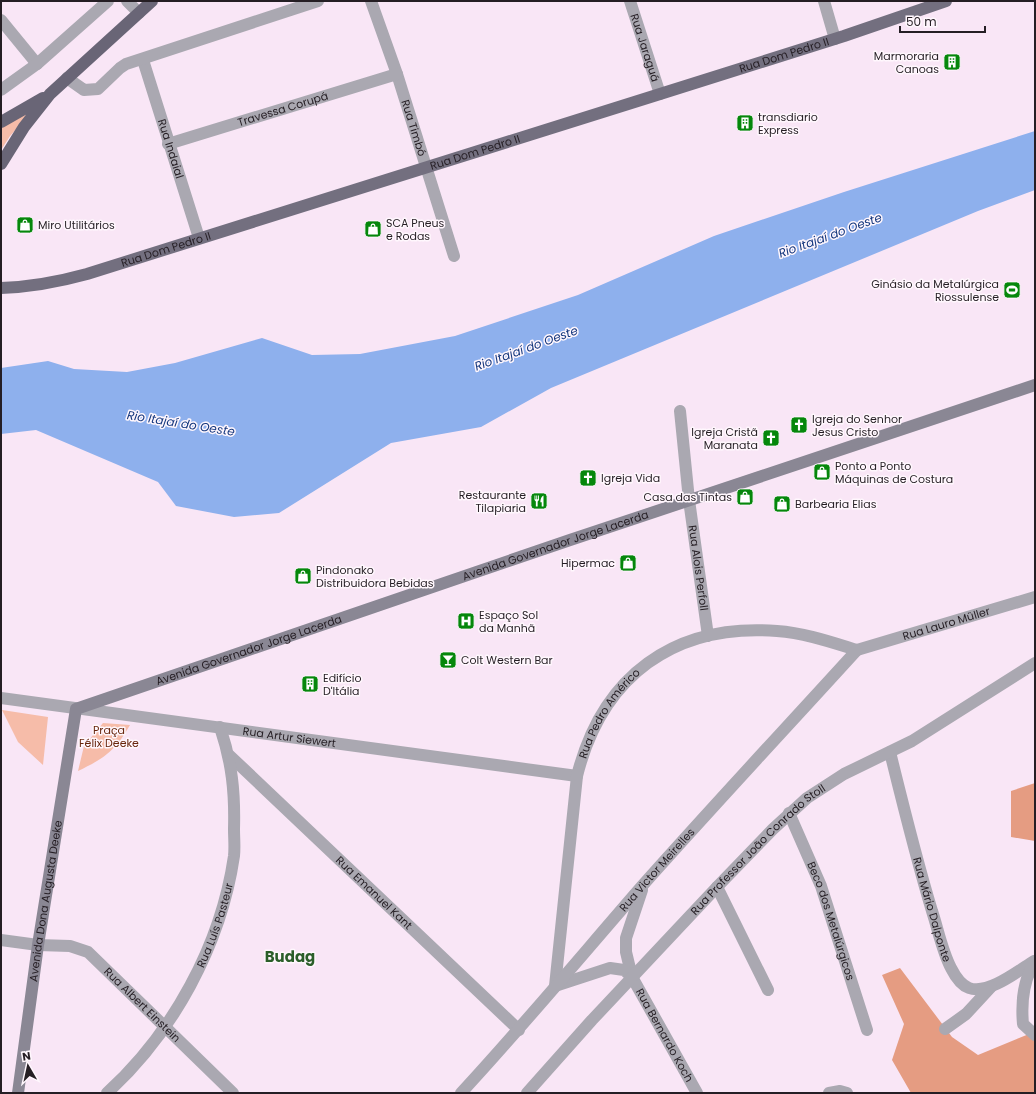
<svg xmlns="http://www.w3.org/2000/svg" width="1036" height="1094" font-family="Poppins,sans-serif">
	<rect width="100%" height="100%" fill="#f9e6f6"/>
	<!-- green -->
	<path fill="#f6bca9" d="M 41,101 L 10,136 L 1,150 L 1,127 Z
		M 2,710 L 48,717 L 43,765 L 18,742 Z
		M 103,723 L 130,725 C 115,751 105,758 78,771 L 84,746 Z"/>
	<!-- forest -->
	<path fill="#e59c82" d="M 1035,783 L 1035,841 L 1011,837 L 1011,791 Z
		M 900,968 L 952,1037 L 978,1055 L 1029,1034 L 1035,1039 L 1035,1093 L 911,1093 L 892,1060 L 904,1024 L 882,975 Z"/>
	<!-- water -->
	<path fill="#8eb0ed" d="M 1035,131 L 1035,190 L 978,211 L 551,388 L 481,427 L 391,443 L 279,513 L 234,517 L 176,506 L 158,482 L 36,430 L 1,434 L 1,368 L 48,361 L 74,369 L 127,372 L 175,363 L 262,338 L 312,355 L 360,354 L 455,336 L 578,295 L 714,236 L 844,192 Z"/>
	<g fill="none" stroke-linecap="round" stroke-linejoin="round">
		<!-- minor -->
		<g stroke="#aaa8b1" stroke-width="12">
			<path d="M 127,1 L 139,13"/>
			<path id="s1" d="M 371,1 L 397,74 L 454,256"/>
			<path id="s2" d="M 630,1 L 660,94"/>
			<path d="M 824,1 L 835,39"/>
			<path d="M 1,20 L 37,64"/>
			<path id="s3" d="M 143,60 L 199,238"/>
			<path d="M 67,78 L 84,90 L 98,89 L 120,68 L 126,64 L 318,1"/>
			<path d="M 1,90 L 37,64 L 108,1"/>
			<path id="s4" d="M 168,144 L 397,74"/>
			<path id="s5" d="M 680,411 L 689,500 L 708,636"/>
			<path id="s6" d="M 857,650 L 1035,597"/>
			<path id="s7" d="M 1,698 L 577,776"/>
			<path id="s8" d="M 890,752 C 903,805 916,858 932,911 C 938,929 942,951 951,968 C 955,976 961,985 969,988 C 988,995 1018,971 1034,961"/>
			<path id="s9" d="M 229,755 L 519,1030"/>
			<path id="s10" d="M 789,813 L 821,886 L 867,1030"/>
			<path d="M 717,887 L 768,990"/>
			<path id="s11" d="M 642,890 L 626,938 L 626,952 L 632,977 L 697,1093"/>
			<path id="s12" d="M 1,940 L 38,945 L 70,946 L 88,952 L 233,1093"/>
			<path d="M 1035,961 C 1024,979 1021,1002 1023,1024 L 1035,1035"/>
			<path id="s13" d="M 632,977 L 624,970 L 610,968 L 555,986 L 577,776 C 602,676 674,623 777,631 C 805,633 831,642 857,650"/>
			<path d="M 945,1029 L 966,1014 L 991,987"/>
			<path id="s14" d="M 107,1093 C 173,1033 221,945 234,856 C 235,847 234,838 234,829 C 235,792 232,763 220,727"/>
			<path id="s15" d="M 461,1093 C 523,1026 582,955 642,886 C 713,806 786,728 857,650"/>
			<path id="s16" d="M 527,1093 L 592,1020 L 717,887 L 773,829 L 807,798 L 844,774 L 912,741 L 1035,663"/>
			<path d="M 829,1093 L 840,1091 L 847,1093"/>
		</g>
		<!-- secondary -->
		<path stroke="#8a8794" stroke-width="12" id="s17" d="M 18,1093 L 38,945 L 76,709 L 570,540 L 1035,385"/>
		<!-- primary -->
		<path stroke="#736f7f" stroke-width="12" id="s18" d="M 1,288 C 30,287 58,282 87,274 L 660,94 L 844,36 L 946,1"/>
		<!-- trunk -->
		<path stroke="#696576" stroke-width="12" d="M 1,122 L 43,98
			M 1,164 L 24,127 L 50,94 L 152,1"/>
	</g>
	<!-- icons -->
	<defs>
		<g id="building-square" transform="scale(0.9)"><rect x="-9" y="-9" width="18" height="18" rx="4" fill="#05870b" stroke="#fff7fd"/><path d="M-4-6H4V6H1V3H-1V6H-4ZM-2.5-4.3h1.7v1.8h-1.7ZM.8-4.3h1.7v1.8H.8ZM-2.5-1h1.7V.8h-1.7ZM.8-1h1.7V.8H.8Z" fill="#fff"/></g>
		<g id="shop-square" transform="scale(0.9)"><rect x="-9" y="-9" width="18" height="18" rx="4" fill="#05870b" stroke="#fff7fd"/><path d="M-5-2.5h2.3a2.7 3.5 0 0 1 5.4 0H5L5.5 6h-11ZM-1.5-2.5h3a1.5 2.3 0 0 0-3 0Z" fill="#fff"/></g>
		<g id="stadium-square" transform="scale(0.9)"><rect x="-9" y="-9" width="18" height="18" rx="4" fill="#05870b" stroke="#fff7fd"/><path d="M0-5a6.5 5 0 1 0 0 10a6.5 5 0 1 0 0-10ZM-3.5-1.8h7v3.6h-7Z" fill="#fff"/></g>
		<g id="church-square" transform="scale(0.9)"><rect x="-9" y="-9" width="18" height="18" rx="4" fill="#05870b" stroke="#fff7fd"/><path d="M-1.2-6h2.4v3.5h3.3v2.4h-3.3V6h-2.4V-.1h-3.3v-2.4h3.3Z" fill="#fff"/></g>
		<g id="restaurant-square" transform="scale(0.9)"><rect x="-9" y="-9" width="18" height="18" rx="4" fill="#05870b" stroke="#fff7fd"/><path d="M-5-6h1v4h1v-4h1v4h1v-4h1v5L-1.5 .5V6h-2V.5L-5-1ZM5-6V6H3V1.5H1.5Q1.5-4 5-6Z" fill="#fff"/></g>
		<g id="hospital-square" transform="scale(0.9)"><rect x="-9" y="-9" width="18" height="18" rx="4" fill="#05870b" stroke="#fff7fd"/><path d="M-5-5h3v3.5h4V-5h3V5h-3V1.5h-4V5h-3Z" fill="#fff"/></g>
		<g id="bar-square" transform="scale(0.9)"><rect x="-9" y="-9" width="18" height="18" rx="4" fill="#05870b" stroke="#fff7fd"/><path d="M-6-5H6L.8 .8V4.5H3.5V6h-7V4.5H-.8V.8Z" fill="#fff"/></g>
	</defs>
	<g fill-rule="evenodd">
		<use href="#building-square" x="952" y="62"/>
		<use href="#building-square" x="745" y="123"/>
		<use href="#shop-square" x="25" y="225"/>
		<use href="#shop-square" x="373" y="229"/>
		<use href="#stadium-square" x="1012" y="290"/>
		<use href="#church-square" x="799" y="425"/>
		<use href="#church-square" x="771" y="438"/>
		<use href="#shop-square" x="822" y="472"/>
		<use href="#church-square" x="588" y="478"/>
		<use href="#shop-square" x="745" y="497"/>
		<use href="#restaurant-square" x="539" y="501"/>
		<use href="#shop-square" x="782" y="504"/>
		<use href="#shop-square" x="628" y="563"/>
		<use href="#shop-square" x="303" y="576"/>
		<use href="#hospital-square" x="466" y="621"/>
		<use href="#bar-square" x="448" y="660"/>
		<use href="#building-square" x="310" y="684"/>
	</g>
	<g text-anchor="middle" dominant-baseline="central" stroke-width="3" stroke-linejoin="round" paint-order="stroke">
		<!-- street labels -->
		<g font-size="11" fill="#251e24" stroke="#fff7fd">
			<text stroke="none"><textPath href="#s2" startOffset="49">Rua Jaraguá</textPath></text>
			<text stroke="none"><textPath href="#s18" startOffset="818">Rua Dom Pedro II</textPath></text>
			<text stroke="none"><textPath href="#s4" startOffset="120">Travessa Corupá</textPath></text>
			<text stroke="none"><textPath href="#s1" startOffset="134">Rua Timbó</textPath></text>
			<text stroke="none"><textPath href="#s3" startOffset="93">Rua Indaial</textPath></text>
			<text stroke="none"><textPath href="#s18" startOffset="494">Rua Dom Pedro II</textPath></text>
			<text stroke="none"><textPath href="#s18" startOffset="170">Rua Dom Pedro II</textPath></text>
			<text stroke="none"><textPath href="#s17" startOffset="895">Avenida Governador Jorge Lacerda</textPath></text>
			<text stroke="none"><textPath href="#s5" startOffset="158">Rua Alois Perfoll</textPath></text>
			<text stroke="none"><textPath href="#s6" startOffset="93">Rua Lauro Müller</textPath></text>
			<text stroke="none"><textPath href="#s17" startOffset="571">Avenida Governador Jorge Lacerda</textPath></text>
			<text stroke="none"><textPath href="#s13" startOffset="365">Rua Pedro Américo</textPath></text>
			<text stroke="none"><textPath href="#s7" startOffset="291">Rua Artur Siewert</textPath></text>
			<text stroke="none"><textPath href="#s16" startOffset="336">Rua Professor João Conrado Stoll</textPath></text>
			<text stroke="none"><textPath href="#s15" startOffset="297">Rua Victor Meirelles</textPath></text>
			<text stroke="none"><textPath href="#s9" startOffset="200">Rua Emanuel Kant</textPath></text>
			<text stroke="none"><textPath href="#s17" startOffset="194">Avenida Dona Augusta Deeke</textPath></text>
			<text stroke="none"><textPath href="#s8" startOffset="163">Rua Mário Dalponte</textPath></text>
			<text stroke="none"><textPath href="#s10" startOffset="116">Beco dos Metalúrgicos</textPath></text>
			<text stroke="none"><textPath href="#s14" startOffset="202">Rua Luís Pasteur</textPath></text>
			<text stroke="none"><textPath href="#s12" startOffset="164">Rua Albert Einstein</textPath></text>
			<text stroke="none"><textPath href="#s11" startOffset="157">Rua Bernardo Koch</textPath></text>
		</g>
		<!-- poi labels -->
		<g font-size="11" fill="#251e24" stroke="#fff7fd" text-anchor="start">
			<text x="939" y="56" text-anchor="end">Marmoraria<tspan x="939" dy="13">Canoas</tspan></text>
			<text x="758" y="117">transdiario<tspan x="758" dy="13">Express</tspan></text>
			<text x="386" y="223">SCA Pneus<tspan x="386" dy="13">e Rodas</tspan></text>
			<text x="38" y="225">Miro Utilitários</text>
			<text x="999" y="284" text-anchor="end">Ginásio da Metalúrgica<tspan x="999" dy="13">Riossulense</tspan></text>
			<text x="812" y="419">Igreja do Senhor<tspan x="812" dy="13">Jesus Cristo</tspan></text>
			<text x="758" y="432" text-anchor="end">Igreja Cristã<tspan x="758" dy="13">Maranata</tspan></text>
			<text x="835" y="466">Ponto a Ponto<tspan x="835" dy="13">Máquinas de Costura</tspan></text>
			<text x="601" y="478">Igreja Vida</text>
			<text x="526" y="495" text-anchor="end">Restaurante<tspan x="526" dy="13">Tilapiaria</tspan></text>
			<text x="732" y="497" text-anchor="end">Casa das Tintas</text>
			<text x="795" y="504">Barbearia Elias</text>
			<text x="615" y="563" text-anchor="end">Hipermac</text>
			<text x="316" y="570">Pindonako<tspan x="316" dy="13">Distribuidora Bebidas</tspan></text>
			<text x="479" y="615">Espaço Sol<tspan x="479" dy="13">da Manhã</tspan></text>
			<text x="461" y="660">Colt Western Bar</text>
			<text x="323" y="678">Edifício<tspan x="323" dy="13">D'Itália</tspan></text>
		</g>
		<!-- park labels -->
		<g font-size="11" fill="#68260d" stroke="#fff7fd">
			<text x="109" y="730">Praça<tspan x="109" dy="13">Félix Deeke</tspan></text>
		</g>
		<!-- water labels -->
		<g font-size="12" font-style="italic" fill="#16387e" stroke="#fff7fd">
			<text transform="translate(830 235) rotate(-20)">Rio Itajaí do Oeste</text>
			<text transform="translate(526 348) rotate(-20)">Rio Itajaí do Oeste</text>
			<text transform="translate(181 423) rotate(9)">Rio Itajaí do Oeste</text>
		</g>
		<!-- district labels -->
		<g font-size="15" font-weight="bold" fill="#2b5e29" stroke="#fff7fd">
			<text x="290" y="956">Budag</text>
		</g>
	</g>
	<!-- border -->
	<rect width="1036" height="1094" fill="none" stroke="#251e24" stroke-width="4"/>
	<!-- north arrow -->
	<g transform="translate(28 1066) rotate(351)" stroke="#fff7fd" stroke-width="3" paint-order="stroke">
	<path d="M0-3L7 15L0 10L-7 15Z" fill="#251e24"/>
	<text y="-6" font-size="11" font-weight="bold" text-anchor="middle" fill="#251e24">N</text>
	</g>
	<!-- scale -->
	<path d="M900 26v6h85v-6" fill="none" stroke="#251e24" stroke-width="2"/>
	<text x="906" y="26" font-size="12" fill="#251e24" stroke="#fff7fd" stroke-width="3" paint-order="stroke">50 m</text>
</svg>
